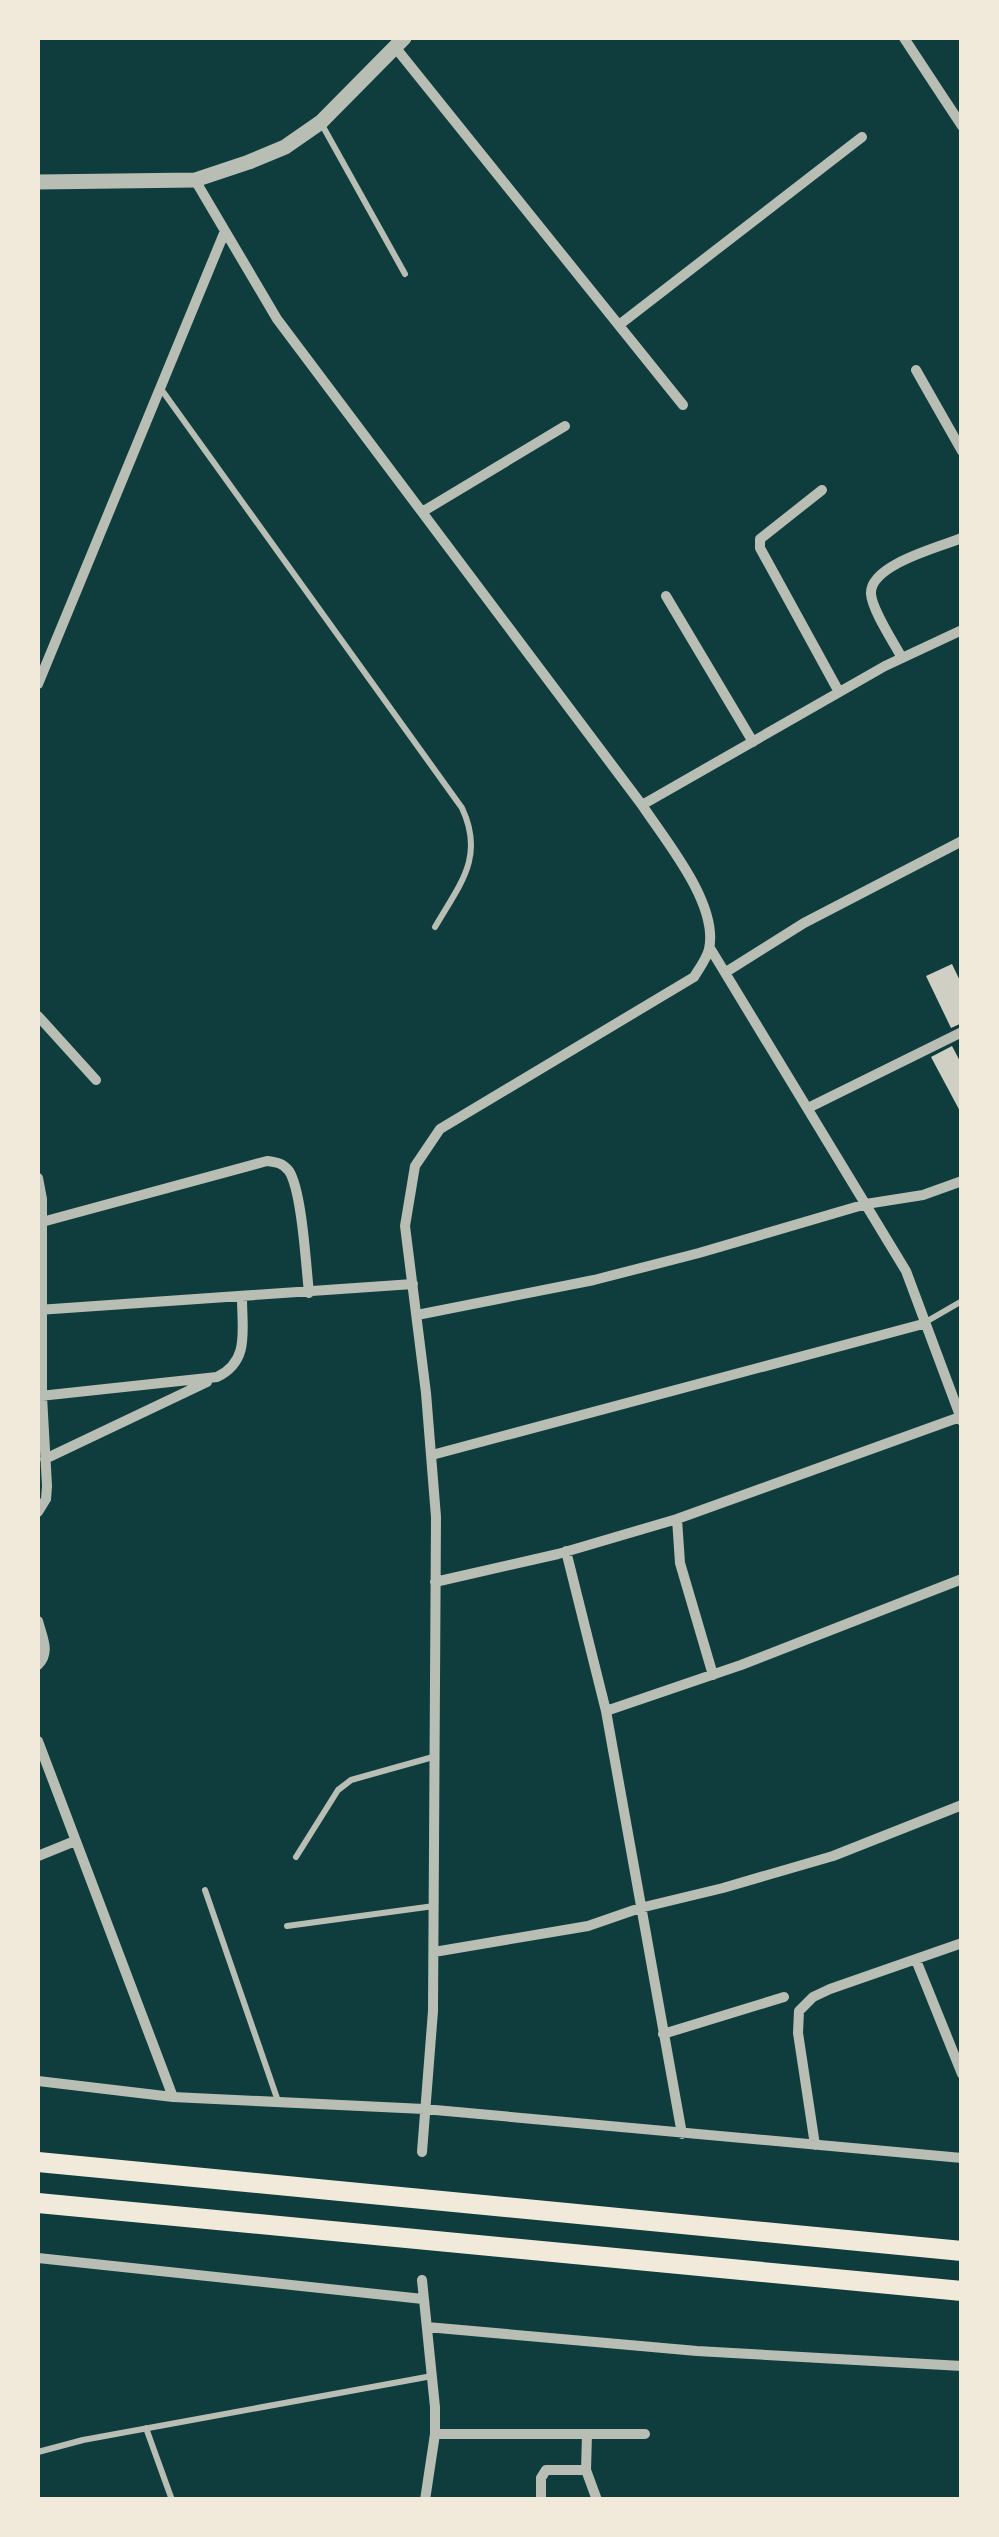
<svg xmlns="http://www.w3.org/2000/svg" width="999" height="2537" font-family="Roboto,sans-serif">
	<rect width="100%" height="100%" fill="#0f3d3e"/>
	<!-- building -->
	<path fill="#cfcfc3" d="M 952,964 L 962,985 L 962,1023 L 951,1028 L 926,976 Z
		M 952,1046 L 962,1065 L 962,1115 L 931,1057 Z"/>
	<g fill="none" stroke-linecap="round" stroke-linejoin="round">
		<!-- service -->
		<path stroke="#b8beb3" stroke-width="6" d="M 321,123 L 405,274
			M 161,389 L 462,808 C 485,857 460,884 435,927
			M 924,1323 L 962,1301
			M 296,1857 L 338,1790 L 351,1780 L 433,1757
			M 205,1890 L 278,2101
			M 287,1926 L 434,1906
			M 146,2428 L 172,2500
			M 38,2452 L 83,2440 L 432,2376"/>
		<!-- minor -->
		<path stroke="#b8beb3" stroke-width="10" d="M 904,38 L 962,126
			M 395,47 L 683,405
			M 195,180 L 277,319 L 642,805 C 665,840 719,904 709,949 C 707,958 699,969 694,977 L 440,1129 L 415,1166 L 405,1226 L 426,1393 L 436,1517 L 433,2011 L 422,2152
			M 619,325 L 862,137
			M 916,370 L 962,451
			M 822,490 L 760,539 L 760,548 L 839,692
			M 422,512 L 565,426
			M 666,596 L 753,742
			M 902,658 C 894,643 872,610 871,594 C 869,565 939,547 962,538
			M 38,684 L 225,231
			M 642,805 L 885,666 L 962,630
			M 710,948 L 906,1271 L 962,1421
			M 726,972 L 804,923 L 962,841
			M 38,1016 L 96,1080
			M 808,1108 L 962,1032
			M 38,1178 L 42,1199 L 42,1396 L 47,1486 L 46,1499 L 38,1512
			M 42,1222 L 267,1161 C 276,1162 283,1163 289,1171 C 302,1191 306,1266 309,1293
			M 38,1310 L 413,1284
			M 417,1315 L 594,1280 L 699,1253 L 866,1204 L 923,1195 L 962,1181
			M 40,1396 L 217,1377 C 250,1361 242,1331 242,1298
			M 432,1455 L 923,1324
			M 45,1459 L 207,1382
			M 677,1519 L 680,1563 L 713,1675
			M 566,1551 L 606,1711 L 682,2134
			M 435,1582 L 558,1554 L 677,1519 L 960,1417
			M 38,1621 C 42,1637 51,1652 38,1665
			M 606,1711 L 741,1665 L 962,1579
			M 38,1741 L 173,2097
			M 38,1856 L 75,1841
			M 434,1952 L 588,1926 L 640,1908 L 723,1888 L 833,1856 L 962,1805
			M 916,1960 L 962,2074
			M 663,2034 L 784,1997
			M 38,2081 L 173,2097 L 424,2109 L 962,2158
			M 815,2145 L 798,2033 L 799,2011 L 813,1997 L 830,1989 L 962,1943
			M 38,2258 L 423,2299
			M 422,2280 L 435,2407 L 435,2434 L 425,2500
			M 427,2327 L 697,2351 L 962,2366
			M 435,2434 L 645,2434
			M 587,2434 L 586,2470 L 597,2500
			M 541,2500 L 541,2478 L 546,2470 L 586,2470"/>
		<!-- tertiary -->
		<path stroke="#b8beb3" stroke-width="15" d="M 38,182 L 195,180 L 249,162 L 285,147 L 321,122 L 404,38"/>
		<!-- trunk -->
		<path stroke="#f1e9da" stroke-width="20" d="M 38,2162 L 962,2251
			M 38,2203 L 962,2291"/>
	</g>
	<!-- border -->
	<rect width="999" height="2537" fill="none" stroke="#f1e9da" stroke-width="80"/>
</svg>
